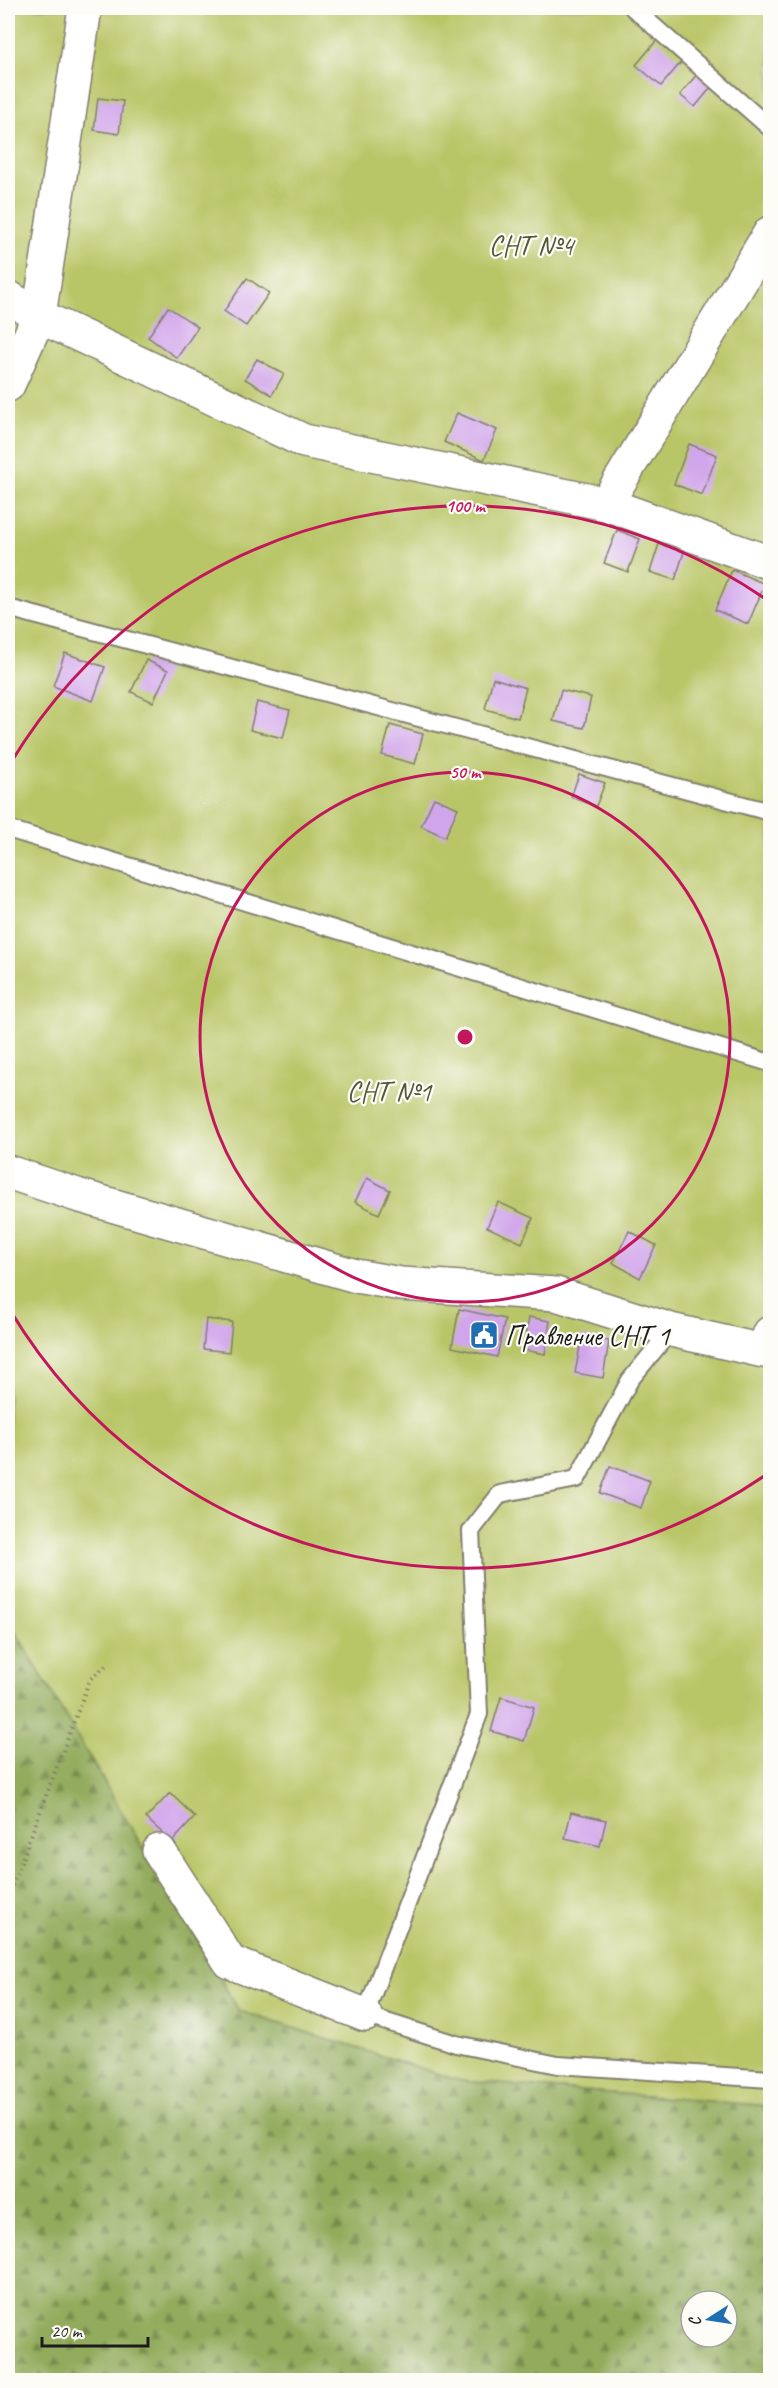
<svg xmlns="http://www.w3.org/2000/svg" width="778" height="2388" font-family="Caveat,sans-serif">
	<defs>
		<pattern id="forest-firs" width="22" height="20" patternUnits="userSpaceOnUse" patternTransform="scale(1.5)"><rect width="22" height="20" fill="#92ab5c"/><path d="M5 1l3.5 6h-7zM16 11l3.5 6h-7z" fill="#768a4b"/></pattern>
	</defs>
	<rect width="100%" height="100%" fill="#fdfcf7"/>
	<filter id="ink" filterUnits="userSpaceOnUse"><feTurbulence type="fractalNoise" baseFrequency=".0167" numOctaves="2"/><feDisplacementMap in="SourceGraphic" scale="12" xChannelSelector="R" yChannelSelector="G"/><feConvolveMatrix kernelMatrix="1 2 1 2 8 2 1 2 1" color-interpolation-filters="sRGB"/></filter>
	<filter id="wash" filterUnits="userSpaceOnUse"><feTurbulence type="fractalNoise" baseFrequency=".008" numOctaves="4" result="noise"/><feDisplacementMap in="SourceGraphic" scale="24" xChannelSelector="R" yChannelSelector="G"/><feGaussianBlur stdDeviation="1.35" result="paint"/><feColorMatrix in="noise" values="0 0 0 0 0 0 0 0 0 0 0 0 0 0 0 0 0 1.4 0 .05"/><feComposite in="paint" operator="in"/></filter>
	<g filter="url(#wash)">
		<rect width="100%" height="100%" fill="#e9e0bd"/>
		<!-- green -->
		<path fill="#b9c668" stroke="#6a7142" stroke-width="1.5" d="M 12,8 L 770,8 L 770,2106 L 461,2081 L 239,2011 L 8,1619 L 8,16 Z"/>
		<!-- forest -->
		<path fill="url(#forest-firs)" stroke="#57643c" stroke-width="1.5" fill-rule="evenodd" d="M 8,1619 L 239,2011 L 461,2081 L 770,2106 L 770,2380 L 8,2380 ZM 691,2301 L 727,2301 L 727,2337 L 691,2337 Z"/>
		<g id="blocks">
			<!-- building -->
			<path fill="#d1a5eb" d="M 657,40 L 682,61 L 661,86 L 636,65 Z
				M 698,73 L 713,85 L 695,107 L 680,95 Z
				M 98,98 L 123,101 L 119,134 L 94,130 Z
				M 247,278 L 269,293 L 246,326 L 224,311 Z
				M 168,307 L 198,327 L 177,358 L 148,337 Z
				M 257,359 L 284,374 L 272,395 L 245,379 Z
				M 457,413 L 497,430 L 484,460 L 444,442 Z
				M 689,444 L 717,455 L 702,495 L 674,484 Z
				M 617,530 L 640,539 L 628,572 L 604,563 Z
				M 659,544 L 684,552 L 675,580 L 650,572 Z
				M 732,570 L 765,584 L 748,624 L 715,610 Z
				M 65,653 L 105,667 L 93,701 L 53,686 Z
				M 146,660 L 168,670 L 153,702 L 131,692 Z
				M 493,678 L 526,688 L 518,718 L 485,709 Z
				M 561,690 L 591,697 L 584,728 L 553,721 Z
				M 257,702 L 290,710 L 283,738 L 250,730 Z
				M 390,725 L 423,734 L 415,764 L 382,755 Z
				M 579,774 L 605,783 L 596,806 L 571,797 Z
				M 434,798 L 458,808 L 445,837 L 421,826 Z
				M 367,1178 L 390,1190 L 379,1214 L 355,1202 Z
				M 498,1202 L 533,1218 L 522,1243 L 487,1227 Z
				M 629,1231 L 656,1245 L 640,1278 L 613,1263 Z
				M 459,1309 L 505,1319 L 497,1357 L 452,1347 Z
				M 529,1317 L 550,1321 L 545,1354 L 524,1350 Z
				M 206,1319 L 232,1322 L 229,1352 L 203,1349 Z
				M 582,1336 L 609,1341 L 603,1378 L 575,1373 Z
				M 610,1466 L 650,1481 L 641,1508 L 600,1493 Z
				M 501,1697 L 534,1707 L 524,1741 L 491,1731 Z
				M 170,1793 L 195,1817 L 172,1842 L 146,1818 Z
				M 571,1812 L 606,1820 L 600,1846 L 565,1838 Z"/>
		</g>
	</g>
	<g filter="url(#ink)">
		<use href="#blocks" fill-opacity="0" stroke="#827e6c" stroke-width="1.5"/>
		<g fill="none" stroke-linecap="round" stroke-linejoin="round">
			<!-- service casing -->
			<g stroke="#827e6c" stroke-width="20">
				<path id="service" d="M 633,8 L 770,128
					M 8,608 L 770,812
					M 8,829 L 770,1063
					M 671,1330 L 630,1380 L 577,1479 L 500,1494 L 471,1531 L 479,1714 L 365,2015 L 456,2044 L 558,2065 L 770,2079"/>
			</g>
			<!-- minor casing -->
			<g stroke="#827e6c" stroke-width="36">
				<path id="minor" d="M 8,297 L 39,316 L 304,441 L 606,504 L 770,563
					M 8,385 L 39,316 L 85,8
					M 606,504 L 770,233
					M 8,1172 L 77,1195 L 356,1276 L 401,1284 L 556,1294 L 671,1330 L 763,1351 L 770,1333
					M 159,1851 L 230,1962 L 365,2015"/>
			</g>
			<!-- path -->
			<path stroke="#827e6c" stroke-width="4" stroke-dasharray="1.5 4.5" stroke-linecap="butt" d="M 8,1897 L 90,1679 L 106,1666"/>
			<!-- service -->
			<use href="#service" stroke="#fff" stroke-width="16"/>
			<!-- minor -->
			<use href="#minor" stroke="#fff" stroke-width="33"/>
		</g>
	</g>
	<!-- distance rings -->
	<g fill="none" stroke="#c2185b" stroke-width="3">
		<circle cx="465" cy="1037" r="265"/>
		<path d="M770 1472A531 531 0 0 1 10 1310M10 764A531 531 0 0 1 770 602"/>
	</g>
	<!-- icons -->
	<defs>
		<g id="civic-square" transform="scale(1.5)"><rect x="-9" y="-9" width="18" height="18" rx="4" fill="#1f6fb2" stroke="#fdfcf7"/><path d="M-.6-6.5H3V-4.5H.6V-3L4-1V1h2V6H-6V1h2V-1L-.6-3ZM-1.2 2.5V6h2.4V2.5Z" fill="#fff"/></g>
	</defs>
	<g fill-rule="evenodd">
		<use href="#civic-square" x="484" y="1335"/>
	</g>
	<g text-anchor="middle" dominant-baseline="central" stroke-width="4.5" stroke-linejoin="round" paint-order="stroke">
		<!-- park labels -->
		<g font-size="28" fill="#535837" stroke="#fdfcf7">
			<text x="531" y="245">СНТ №4</text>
			<text x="389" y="1091">СНТ №1</text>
		</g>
		<!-- poi labels -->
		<g font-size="28" fill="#1c1c1c" stroke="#fdfcf7" text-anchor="start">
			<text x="505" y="1335">Правление СНТ 1</text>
		</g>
	</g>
	<circle cx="465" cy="1037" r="9" fill="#c2185b" stroke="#fdfcf7" stroke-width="3"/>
	<g font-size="18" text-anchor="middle" font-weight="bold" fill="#c2185b" stroke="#fdfcf7" stroke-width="4.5" stroke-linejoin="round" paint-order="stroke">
		<text x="465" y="512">100 m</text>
		<text x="465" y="778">50 m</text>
	</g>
	<!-- margin -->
	<rect width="778" height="2388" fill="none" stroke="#fdfcf7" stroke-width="30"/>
	<!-- north arrow -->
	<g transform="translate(709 2319) rotate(258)"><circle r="28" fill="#fdfcf7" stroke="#a3a29f" stroke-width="1.5"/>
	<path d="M0-4.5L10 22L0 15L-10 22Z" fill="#1f6fb2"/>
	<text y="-9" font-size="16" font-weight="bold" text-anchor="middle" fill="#1c1c1c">С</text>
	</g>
	<!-- scale -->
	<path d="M42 2337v9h106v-9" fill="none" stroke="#1c1c1c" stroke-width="3"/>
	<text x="51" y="2337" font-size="18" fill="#1c1c1c" stroke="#fdfcf7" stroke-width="4.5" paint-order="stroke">20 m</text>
</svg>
